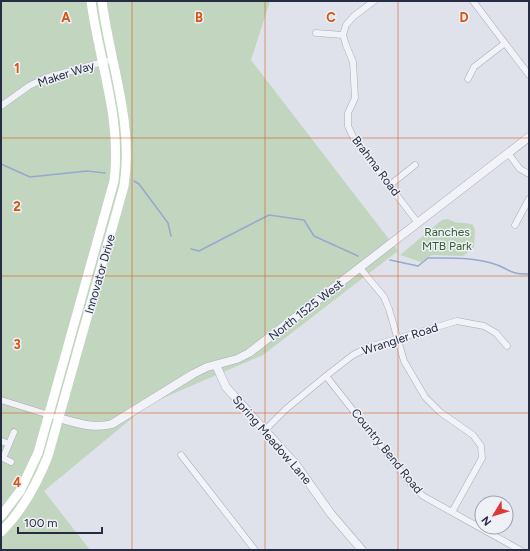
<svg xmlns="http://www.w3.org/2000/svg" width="530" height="551" font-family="Figtree,sans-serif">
	<rect width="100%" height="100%" fill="#dfe2ea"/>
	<!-- green -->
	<path fill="#c1d5bf" d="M 1,1 L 270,1 L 251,60 L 398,251 L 263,355 L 149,404 L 44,491 L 90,550 L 1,550 Z
		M 448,219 C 458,225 464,221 473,225 L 475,230 L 474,247 L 463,256 L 432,255 L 421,262 L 400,255 L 442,220 Z"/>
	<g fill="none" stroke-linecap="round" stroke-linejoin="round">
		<!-- stream -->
		<path stroke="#96a9ce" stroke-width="1.5" d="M 1,164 L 30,177 L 87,171 L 105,173
			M 134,181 L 139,184 L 168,223 L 171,236
			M 191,249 L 199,251 L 269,215 L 304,220 L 314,236 L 358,256
			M 390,260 L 418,266 L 428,258 C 449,258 471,257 491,263 C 508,267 508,275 529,274"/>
		<!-- minor casing -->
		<g stroke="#a8abb8" stroke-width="7">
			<path id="minor" d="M 374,1 L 354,16 L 346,25 L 343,35 L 346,45 L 353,62 L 355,98 L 348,113 L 348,126 L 354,139 L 418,223
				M 473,1 L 529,75
				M 316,33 L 343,35
				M 468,79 L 474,67 L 505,43
				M 1,106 L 29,86 L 45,78 L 114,59
				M 508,153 L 520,169 L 529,174
				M 390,185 L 415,165
				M 515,225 L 529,199
				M 360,268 L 384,297 L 389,309 L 404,361 L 425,397 L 440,412 L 473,435 L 481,446 L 482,458 L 452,512
				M 326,376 L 411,484 L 423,496 L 520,550
				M 1,400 L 59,418
				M 265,430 L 286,409 L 326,376 L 353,355 L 369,347 L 457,321 L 484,326 L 496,333 L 507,346
				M 1,441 L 9,444
				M 181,455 L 255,550
				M 11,462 L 3,458 L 14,432"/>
		</g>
		<!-- tertiary casing -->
		<g stroke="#a8abb8" stroke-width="9">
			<path id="tertiary" d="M 216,365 L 226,387 L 297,466 L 331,514 L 362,550
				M 59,418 C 77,423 94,429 112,424 L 193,374 L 207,367 L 237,359 L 249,353 L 529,137"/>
		</g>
		<!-- minor -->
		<use href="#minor" stroke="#f2f3f8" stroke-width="6"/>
		<!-- tertiary -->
		<use href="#tertiary" stroke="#f2f3f8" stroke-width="8"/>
		<!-- secondary -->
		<path stroke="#fff" stroke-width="9" d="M 1,516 L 20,491 L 38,453 L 114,181 C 122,118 99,62 91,1
			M 1,532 C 23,510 37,484 48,456 L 124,186 C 134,122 110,64 102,1"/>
	</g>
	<!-- grid -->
	<path fill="none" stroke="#d55412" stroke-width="1" stroke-opacity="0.55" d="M 132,1 L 132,550M 265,1 L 265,550M 398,1 L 398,550M 1,138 L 529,138M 1,276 L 529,276M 1,413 L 529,413"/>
	<g text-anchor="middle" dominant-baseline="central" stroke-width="3" stroke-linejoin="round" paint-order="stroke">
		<!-- street labels -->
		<g font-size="12" fill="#262c43" stroke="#eff1f7">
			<text transform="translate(66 74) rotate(-18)">Maker Way</text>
			<text transform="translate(376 166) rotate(53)">Brahma Road</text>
			<text transform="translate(100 274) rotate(-74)">Innovator Drive</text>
			<text transform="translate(306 310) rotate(-38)">North 1525 West</text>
			<text transform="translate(400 339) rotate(-18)">Wrangler Road</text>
			<text transform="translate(272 440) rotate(49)">Spring Meadow Lane</text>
			<text transform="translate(387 451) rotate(51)">Country Bend Road</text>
		</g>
		<!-- park labels -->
		<g font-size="12" fill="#336032" stroke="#eff1f7">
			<text x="447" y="232">Ranches<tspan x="447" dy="14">MTB Park</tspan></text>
		</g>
	</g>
	<g font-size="13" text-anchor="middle" font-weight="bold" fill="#d55412" stroke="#eff1f7" stroke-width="3" stroke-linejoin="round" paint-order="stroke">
		<text x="66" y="22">A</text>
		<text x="199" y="22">B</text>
		<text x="331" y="22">C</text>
		<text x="464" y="22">D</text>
		<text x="17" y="73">1</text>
		<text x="17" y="211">2</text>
		<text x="17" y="349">3</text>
		<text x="17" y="487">4</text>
	</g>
	<!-- border -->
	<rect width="530" height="551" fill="none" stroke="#262c43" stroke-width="4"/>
	<!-- north arrow -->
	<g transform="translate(494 515) rotate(232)"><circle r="19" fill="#eff1f7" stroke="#9fa2af"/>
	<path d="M0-3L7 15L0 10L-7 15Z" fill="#dd3736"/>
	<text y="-6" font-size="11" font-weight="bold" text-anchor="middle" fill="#262c43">N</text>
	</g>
	<!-- scale -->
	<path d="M18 527v6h84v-6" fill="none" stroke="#262c43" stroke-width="2"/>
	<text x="24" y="527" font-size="12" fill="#262c43" stroke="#eff1f7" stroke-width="3" paint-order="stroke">100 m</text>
</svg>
